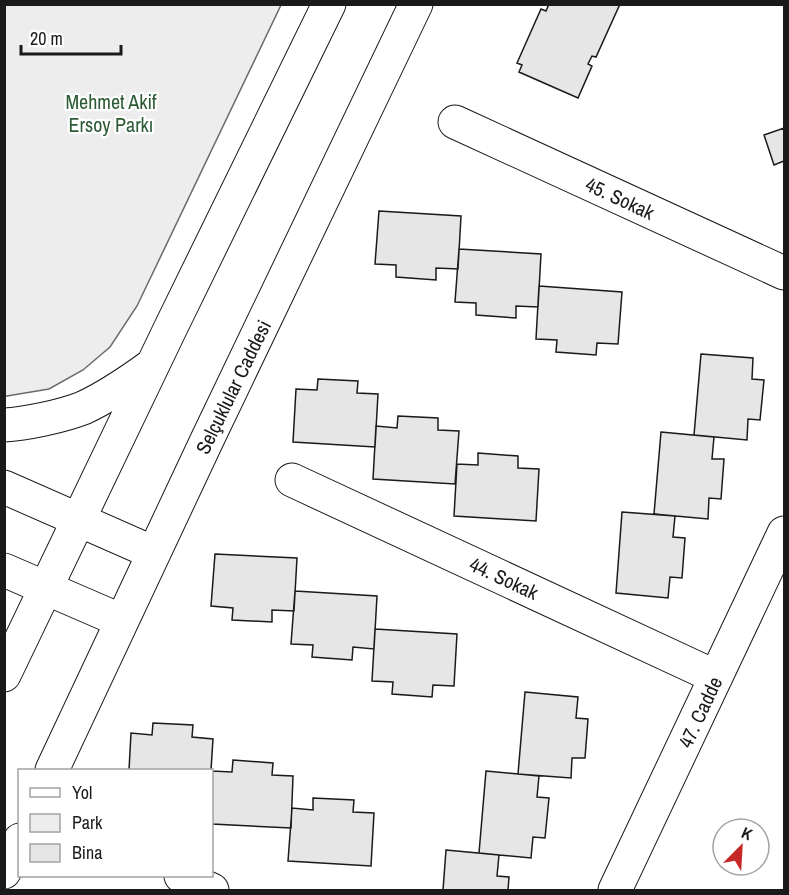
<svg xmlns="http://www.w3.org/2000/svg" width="789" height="895" font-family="'Archivo Narrow',sans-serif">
	<rect width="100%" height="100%" fill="#fff"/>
	<!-- green -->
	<path fill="#ededed" stroke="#6a6a6a" stroke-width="1.5" d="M 4,5 L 281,5 L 137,306 L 110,347 L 83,370 L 49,389 L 7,396 L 4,396 Z"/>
	<!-- building -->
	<path fill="#e6e6e6" stroke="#1a1a1a" stroke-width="1.5" d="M 549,4 L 620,4 L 596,57 L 592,56 L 588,64 L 592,66 L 578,98 L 519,72 L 522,65 L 517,63 L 541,9 L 546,11 Z
		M 784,128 L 784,161 L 774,165 L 764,135 Z
		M 379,211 L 461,216 L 458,269 L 436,268 L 436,280 L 396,277 L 396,265 L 375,264 Z
		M 459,249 L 541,254 L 538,307 L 516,306 L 516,318 L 476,315 L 476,303 L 455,302 Z
		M 539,286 L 622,292 L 618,344 L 597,343 L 596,355 L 556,352 L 557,340 L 536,339 Z
		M 701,354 L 753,358 L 752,379 L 764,380 L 760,420 L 748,419 L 747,440 L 694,435 Z
		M 318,379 L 358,381 L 357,393 L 378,394 L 375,447 L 293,442 L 296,389 L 317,390 Z
		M 398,416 L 438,418 L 438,430 L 459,431 L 455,484 L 373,479 L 376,426 L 397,428 Z
		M 661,432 L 714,437 L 712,459 L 724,459 L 721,499 L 709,498 L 708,519 L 654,514 Z
		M 478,453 L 518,456 L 518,468 L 539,469 L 536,521 L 454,516 L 457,464 L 478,465 Z
		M 622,512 L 675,516 L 673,537 L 685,538 L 682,578 L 670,577 L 668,598 L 616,593 Z
		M 215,554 L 297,558 L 294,611 L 272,610 L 272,622 L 232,620 L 233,608 L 211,606 Z
		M 295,591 L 377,596 L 374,649 L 353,647 L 352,660 L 312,657 L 313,645 L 291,644 Z
		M 375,629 L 457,634 L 454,686 L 433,685 L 432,697 L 392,694 L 393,682 L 372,681 Z
		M 525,692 L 578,697 L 576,718 L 588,719 L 585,758 L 572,758 L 571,778 L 518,774 Z
		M 153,723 L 193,725 L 192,737 L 213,739 L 211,770 L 129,770 L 131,733 L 152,735 Z
		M 233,760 L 273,763 L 272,775 L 293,776 L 291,828 L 212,824 L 212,771 L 232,772 Z
		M 486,771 L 539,776 L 537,797 L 549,798 L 545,838 L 533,837 L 531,858 L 479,853 Z
		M 313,798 L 354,800 L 353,812 L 374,813 L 371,866 L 288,861 L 292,808 L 313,810 Z
		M 446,850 L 499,855 L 497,876 L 509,877 L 508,890 L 443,890 Z"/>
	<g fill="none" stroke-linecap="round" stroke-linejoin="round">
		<!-- minor casing -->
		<g stroke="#1a1a1a" stroke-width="35">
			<path id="minor" d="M 455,122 L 784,273
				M 292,480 L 716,677
				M 181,876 L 212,890
				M 615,890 L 784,533"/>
		</g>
		<!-- major casing -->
		<g stroke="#1a1a1a" stroke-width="35">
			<path id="major" d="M 4,425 C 25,424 63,416 83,408 C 107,397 129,382 151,366
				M 4,487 L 154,553
				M 4,570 L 122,621
				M 4,675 L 171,327 L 329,4
				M 52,770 L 207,440 L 416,4
				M 4,872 L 20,840"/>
		</g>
		<!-- minor -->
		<use href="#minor" stroke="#fff" stroke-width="33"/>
		<!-- major -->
		<use href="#major" stroke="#fff" stroke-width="33"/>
	</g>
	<g text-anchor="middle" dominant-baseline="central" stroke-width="4.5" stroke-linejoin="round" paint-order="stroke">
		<!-- park labels -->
		<g font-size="20" fill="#2b5a34" stroke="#fff">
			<text x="111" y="101">Mehmet Akif<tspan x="111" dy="23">Ersoy Parkı</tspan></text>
		</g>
		<!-- street labels -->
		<g font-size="20" fill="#1a1a1a" stroke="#fff">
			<text transform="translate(620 198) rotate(25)">45. Sokak</text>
			<text transform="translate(233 387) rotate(-64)">Selçuklular Caddesi</text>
			<text transform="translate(504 578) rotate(25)">44. Sokak</text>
			<text transform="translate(700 712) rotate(-65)">47. Cadde</text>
		</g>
	</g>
	<!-- border -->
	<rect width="789" height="895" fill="none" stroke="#1a1a1a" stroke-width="12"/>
	<!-- legend -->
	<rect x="18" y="769" width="195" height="108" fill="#ffffff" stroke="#a3a3a3" stroke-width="1.5"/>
	<rect x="30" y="788" width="30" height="9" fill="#ffffff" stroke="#a3a3a3" stroke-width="1.5"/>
	<text x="72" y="799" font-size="18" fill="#1a1a1a">Yol</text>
	<rect x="30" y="814" width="30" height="18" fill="#ededed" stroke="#a3a3a3" stroke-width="1.5"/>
	<text x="72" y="829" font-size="18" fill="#1a1a1a">Park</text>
	<rect x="30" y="844" width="30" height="18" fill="#e6e6e6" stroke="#a3a3a3" stroke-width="1.5"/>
	<text x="72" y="859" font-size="18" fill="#1a1a1a">Bina</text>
	<!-- north arrow -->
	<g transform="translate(741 847) rotate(24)"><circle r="28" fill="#ffffff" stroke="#a3a3a3" stroke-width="1.5"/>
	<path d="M0-4.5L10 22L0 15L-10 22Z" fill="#c62828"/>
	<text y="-9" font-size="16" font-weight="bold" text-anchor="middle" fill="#1a1a1a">K</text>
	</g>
	<!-- scale -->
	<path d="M21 45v9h100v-9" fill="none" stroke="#1a1a1a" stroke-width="3"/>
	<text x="30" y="45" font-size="18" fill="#1a1a1a" stroke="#ffffff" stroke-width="4.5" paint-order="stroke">20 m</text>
</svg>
